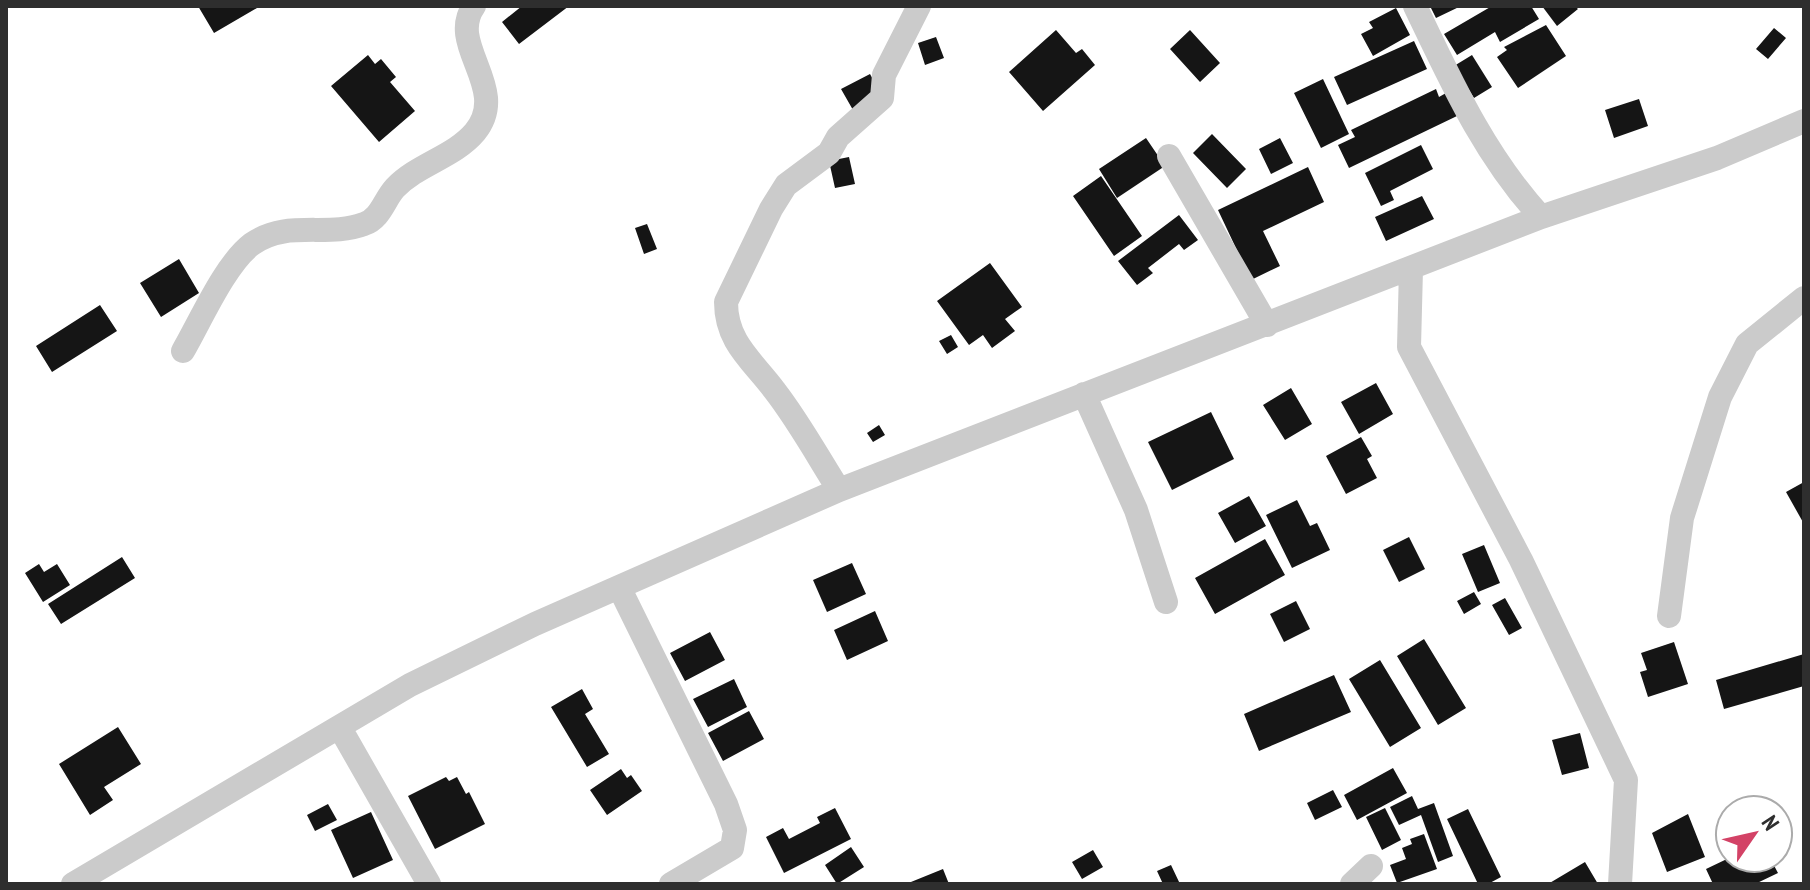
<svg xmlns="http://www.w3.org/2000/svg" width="1810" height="890" font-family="'PT Sans Narrow',sans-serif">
	<rect width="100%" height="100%" fill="#fff"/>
	<!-- building -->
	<path fill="#151515" d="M 198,6 L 255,6 L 257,8 L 214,33 Z
		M 522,6 L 569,6 L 519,44 L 502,22 Z
		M 1430,6 L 1461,6 L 1436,18 Z
		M 1492,6 L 1531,6 L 1539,19 L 1500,42 L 1495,32 L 1457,55 L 1444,34 Z
		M 1542,6 L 1575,6 L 1578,9 L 1557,26 Z
		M 1396,8 L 1410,35 L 1373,56 L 1361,34 L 1373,28 L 1369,22 Z
		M 1546,25 L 1566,56 L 1518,88 L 1497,57 L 1507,50 L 1504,47 Z
		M 1774,28 L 1786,38 L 1768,59 L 1756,49 Z
		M 1056,30 L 1076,53 L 1082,49 L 1095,65 L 1043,111 L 1009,72 Z
		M 1190,30 L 1220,63 L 1200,82 L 1170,49 Z
		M 936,37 L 944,58 L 925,65 L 918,43 Z
		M 1414,41 L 1427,69 L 1347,105 L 1334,77 Z
		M 368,55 L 375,64 L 381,59 L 396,77 L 390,82 L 415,111 L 379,142 L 331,86 Z
		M 1472,55 L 1492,87 L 1474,98 L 1454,66 Z
		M 870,74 L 881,94 L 853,110 L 841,89 Z
		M 1323,79 L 1349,134 L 1321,148 L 1294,93 Z
		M 1436,89 L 1439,97 L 1446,93 L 1457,116 L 1349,168 L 1338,145 L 1355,137 L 1351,130 Z
		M 1639,99 L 1648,126 L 1614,138 L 1605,110 Z
		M 1212,134 L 1246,169 L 1227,188 L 1193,153 Z
		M 1146,138 L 1165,166 L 1117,198 L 1099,169 Z
		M 1280,138 L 1293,163 L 1271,174 L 1259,149 Z
		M 1421,145 L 1433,169 L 1390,191 L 1394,200 L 1381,206 L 1365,173 Z
		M 849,157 L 855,184 L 835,188 L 829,161 Z
		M 1308,167 L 1324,202 L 1263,231 L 1280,266 L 1251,280 L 1218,210 Z
		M 1101,176 L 1142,236 L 1114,256 L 1073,196 Z
		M 1422,196 L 1434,219 L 1386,241 L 1375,217 Z
		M 1179,215 L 1198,240 L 1184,250 L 1179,244 L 1148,268 L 1153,273 L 1137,285 L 1118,261 Z
		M 647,224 L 657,249 L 644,254 L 635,228 Z
		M 179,259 L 199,293 L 161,317 L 140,283 Z
		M 990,263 L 1022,307 L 1005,319 L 1015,331 L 992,348 L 983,335 L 969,345 L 937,301 Z
		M 100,305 L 117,331 L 52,372 L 36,346 Z
		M 951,335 L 958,347 L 947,354 L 939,341 Z
		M 1376,383 L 1393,414 L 1359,434 L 1341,402 Z
		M 1291,388 L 1312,424 L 1285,440 L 1263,405 Z
		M 1211,412 L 1234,459 L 1172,490 L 1148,442 Z
		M 879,425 L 885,435 L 873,442 L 867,433 Z
		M 1361,437 L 1372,456 L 1367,459 L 1377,478 L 1346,494 L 1326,456 Z
		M 1804,482 L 1804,524 L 1786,492 Z
		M 1249,496 L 1266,526 L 1235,543 L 1218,513 Z
		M 1297,500 L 1310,526 L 1317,523 L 1330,550 L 1292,568 L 1266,515 Z
		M 1409,537 L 1425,569 L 1399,582 L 1383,550 Z
		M 1265,539 L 1285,575 L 1215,614 L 1195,578 Z
		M 1484,545 L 1500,583 L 1478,592 L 1462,554 Z
		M 122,557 L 135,578 L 61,624 L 48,604 Z
		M 852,563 L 866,594 L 827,612 L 813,580 Z
		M 39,564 L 44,572 L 57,564 L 70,585 L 43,602 L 25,573 Z
		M 1474,592 L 1481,604 L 1464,614 L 1457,601 Z
		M 1505,598 L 1522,628 L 1509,635 L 1492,605 Z
		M 1296,601 L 1310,629 L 1284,642 L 1270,614 Z
		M 875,611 L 888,641 L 847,660 L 834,630 Z
		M 710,632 L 725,660 L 685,681 L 670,653 Z
		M 1424,639 L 1466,708 L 1438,725 L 1397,656 Z
		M 1674,642 L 1688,684 L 1648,697 L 1640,672 L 1647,670 L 1641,653 Z
		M 1804,654 L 1804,686 L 1724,709 L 1716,680 Z
		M 1380,660 L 1421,728 L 1390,747 L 1349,679 Z
		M 1334,675 L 1351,712 L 1259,751 L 1244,714 Z
		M 734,679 L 747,707 L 708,727 L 693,699 Z
		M 582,689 L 593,709 L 585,714 L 609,754 L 587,767 L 551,707 Z
		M 749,711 L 764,739 L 723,761 L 708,733 Z
		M 118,727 L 141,764 L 104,787 L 113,800 L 90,815 L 59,764 Z
		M 1580,733 L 1589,768 L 1562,775 L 1552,740 Z
		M 1393,768 L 1407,793 L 1357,820 L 1344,795 Z
		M 621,769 L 627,778 L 631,775 L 642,791 L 607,815 L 590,790 Z
		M 446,777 L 449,781 L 457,777 L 466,794 L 469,792 L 485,824 L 435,849 L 408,796 Z
		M 1333,790 L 1342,807 L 1315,820 L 1307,803 Z
		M 1412,796 L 1418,809 L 1434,803 L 1453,856 L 1438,862 L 1421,815 L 1399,825 L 1390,807 Z
		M 328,804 L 337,820 L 315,831 L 307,815 Z
		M 835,808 L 851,839 L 784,873 L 766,837 L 783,828 L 789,839 L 820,823 L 817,817 Z
		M 1385,808 L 1401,840 L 1382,850 L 1366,817 Z
		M 1468,809 L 1501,877 L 1488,884 L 1478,884 L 1447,819 Z
		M 371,812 L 393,860 L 353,878 L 331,830 Z
		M 1688,814 L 1705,857 L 1667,872 L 1652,833 Z
		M 1424,834 L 1437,869 L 1397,883 L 1390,865 L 1406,859 L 1402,848 L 1412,844 L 1410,839 Z
		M 851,847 L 864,867 L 837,884 L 825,865 Z
		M 1093,850 L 1103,867 L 1082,879 L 1072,862 Z
		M 1729,858 L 1770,858 L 1778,873 L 1755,884 L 1713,884 L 1706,869 Z
		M 1585,862 L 1598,884 L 1548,884 Z
		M 1171,865 L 1180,884 L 1163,884 L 1157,871 Z
		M 943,869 L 949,884 L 906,884 Z"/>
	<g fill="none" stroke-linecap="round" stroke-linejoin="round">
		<!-- minor -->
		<path stroke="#cbcbcb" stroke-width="24" d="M 1415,6 C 1451,81 1484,155 1541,217
			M 1169,156 L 1267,325
			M 1411,269 L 1409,347 L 1521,560 L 1626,780 L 1620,884
			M 183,351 C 200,322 225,264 252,244 C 287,219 327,238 364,224 C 381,218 384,200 395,188 C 418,164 454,157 475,132 C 511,88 446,45 474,6
			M 1084,394 L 1136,510 L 1166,602
			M 839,490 C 818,457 799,422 775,391 C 753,361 726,343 726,302 L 771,209 L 786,185 L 829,153 L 838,137 L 882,98 L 884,75 L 919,6
			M 619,587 L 726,804 L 735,830 L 732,848 L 671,884
			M 1669,616 L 1682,518 L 1720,397 L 1747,344 L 1804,298
			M 340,728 L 429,884
			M 73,884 L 410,685 L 535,624 L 839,490 L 1541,217 L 1717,158 L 1804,121
			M 1352,884 L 1371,866"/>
	</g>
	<!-- border -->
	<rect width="1810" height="890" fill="none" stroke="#2e2e2e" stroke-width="16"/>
	<!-- north arrow -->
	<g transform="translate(1754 834) rotate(56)"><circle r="38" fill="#ffffff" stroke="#ababab" stroke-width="2"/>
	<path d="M0-6L14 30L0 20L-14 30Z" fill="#d34266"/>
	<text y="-12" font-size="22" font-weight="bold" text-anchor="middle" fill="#2e2e2e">N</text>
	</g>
</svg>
